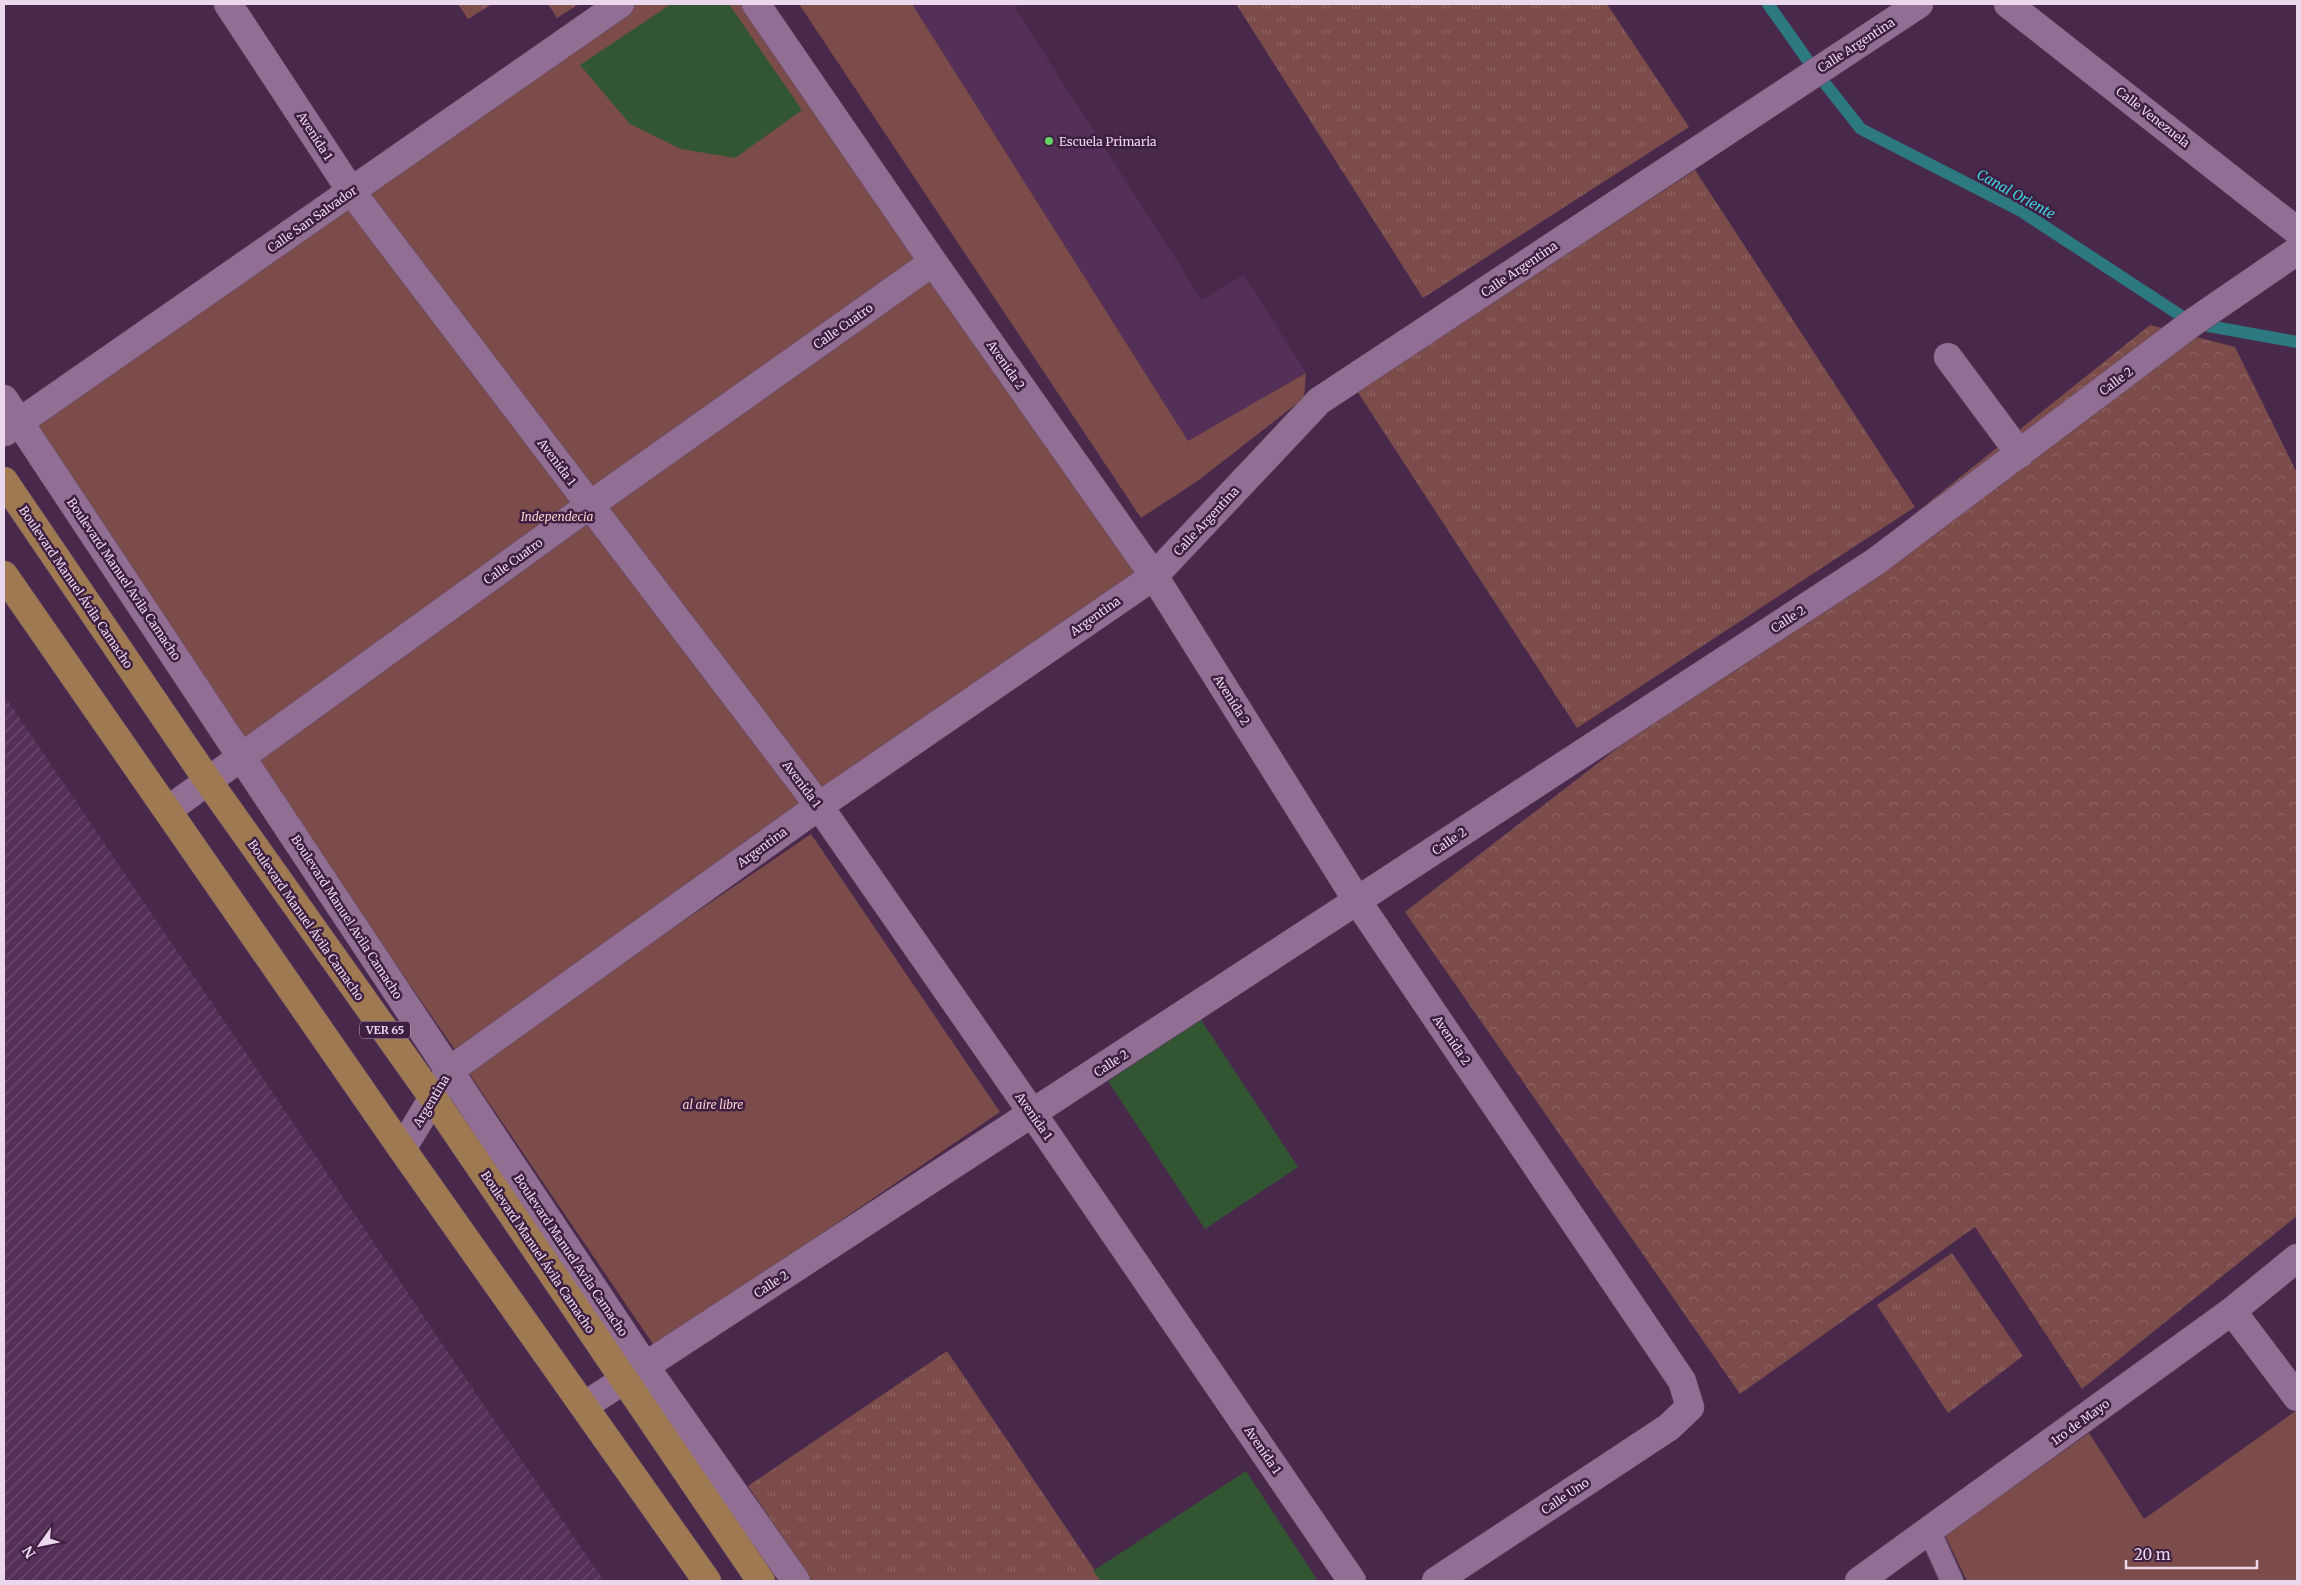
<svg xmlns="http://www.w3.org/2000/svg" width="2301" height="1585" font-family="Merriweather,serif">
	<defs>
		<pattern id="industrial-furrows" width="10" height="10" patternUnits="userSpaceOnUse" patternTransform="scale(1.25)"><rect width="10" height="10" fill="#543058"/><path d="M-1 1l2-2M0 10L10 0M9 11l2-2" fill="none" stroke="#6d4d70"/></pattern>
		<pattern id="grass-tufts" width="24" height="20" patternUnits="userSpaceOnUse" patternTransform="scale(1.25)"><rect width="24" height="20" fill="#7b4c4a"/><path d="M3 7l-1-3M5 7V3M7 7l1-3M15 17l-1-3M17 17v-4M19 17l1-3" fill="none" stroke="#8e6564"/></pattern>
		<pattern id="forest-crowns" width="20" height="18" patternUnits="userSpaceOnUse" patternTransform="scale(1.25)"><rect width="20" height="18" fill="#7b4c4a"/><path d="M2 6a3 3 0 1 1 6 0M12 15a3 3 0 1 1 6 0" fill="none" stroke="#8e6564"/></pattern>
	</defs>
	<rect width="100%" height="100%" fill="#48294c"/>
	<!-- built -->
	<path fill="#543058" d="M 912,4 L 1021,4 L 1015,8 L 1202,300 L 1244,275 L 1306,373 L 1188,441 Z"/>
	<!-- industrial -->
	<path fill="url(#industrial-furrows)" d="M 4,695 L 443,1345 L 604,1581 L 4,1581 Z"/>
	<!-- grass -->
	<path fill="url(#grass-tufts)" d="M 458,4 L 492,4 L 468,19 Z
		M 548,4 L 579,4 L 557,18 Z
		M 1236,4 L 1607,4 L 1689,127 L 1423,298 Z
		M 1695,170 L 1915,507 L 1577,728 L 1357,391 Z
		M 1952,1253 L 2023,1356 L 1948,1413 L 1877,1305 Z
		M 947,1351 L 1102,1581 L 812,1581 L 748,1486 Z"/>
	<!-- forest -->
	<path fill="url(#forest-crowns)" d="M 2150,325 L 2235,347 L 2297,473 L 2297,1216 L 2082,1389 L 1975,1227 L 1740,1394 L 1405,912 L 1747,648 Z"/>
	<!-- green -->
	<path fill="#7b4c4a" d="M 629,4 L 746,4 L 1140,576 L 455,1050 L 22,422 Z
		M 799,4 L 912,4 L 1188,441 L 1306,373 L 1304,398 L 1199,480 L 1141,518 Z
		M 811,834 L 1000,1112 L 655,1347 L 466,1069 Z
		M 2297,1410 L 2297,1581 L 1967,1581 L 1945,1535 L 2089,1433 L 2144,1519 Z"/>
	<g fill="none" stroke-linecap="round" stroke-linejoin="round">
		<!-- stream -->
		<path stroke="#2d7980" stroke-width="12" d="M 1768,4 L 1816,72 L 1861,129 L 2021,211 L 2192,323 L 2297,342"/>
	</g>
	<!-- building -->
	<path fill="#335632" d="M 671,4 L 729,4 L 802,110 L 735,158 L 681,149 L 630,124 L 580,65 Z
		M 1201,1020 L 1298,1167 L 1205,1229 L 1108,1081 Z
		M 1246,1471 L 1318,1581 L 1101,1581 L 1093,1571 Z"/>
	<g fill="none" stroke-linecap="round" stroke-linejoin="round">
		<!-- lane casing -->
		<g stroke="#634866" stroke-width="24">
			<path id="lane" d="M 1929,1530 L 1952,1581"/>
		</g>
		<!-- street casing -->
		<g stroke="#634866" stroke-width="29">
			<path id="street" d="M 228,4 L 351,191 L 819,806 L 1033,1114 L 1352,1581
				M 756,4 L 933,262 L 1154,576 L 1358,902 L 1682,1381 L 1690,1407 L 1669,1427 L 1436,1581
				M 2008,4 L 2297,231
				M 1948,357 L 2020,454
				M 4,399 L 645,1366 L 796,1581
				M 5,432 L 620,4
				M 168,810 L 590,505 L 933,262
				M 402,1149 L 449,1071 L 819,806 L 1154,576 L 1319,401 L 1919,4
				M 2232,1311 L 2297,1397
				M 584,1406 L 1875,562 L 2192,323 L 2297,251
				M 1859,1581 L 2232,1311 L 2297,1258"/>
		</g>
		<!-- primary casing -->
		<g stroke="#634866" stroke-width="29">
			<path id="primary" d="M 4,481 L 208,781 L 433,1098 L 761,1581
				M 4,575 L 402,1149 L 707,1581"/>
		</g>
		<!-- lane -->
		<use href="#lane" stroke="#916e94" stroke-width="22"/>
		<!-- street -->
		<use href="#street" stroke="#916e94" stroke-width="28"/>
		<!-- primary -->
		<use href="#primary" stroke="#9f7951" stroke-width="28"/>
	</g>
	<!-- markers -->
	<circle fill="#66d466" stroke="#3e1f41" stroke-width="2" cx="1049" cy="141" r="5"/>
	<g text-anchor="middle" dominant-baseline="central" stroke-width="5" stroke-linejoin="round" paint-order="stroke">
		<!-- shield labels -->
		<rect fill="#3e1f41" stroke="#b8a0b9" stroke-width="1" x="360" y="1021.5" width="50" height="17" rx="4"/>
		<g font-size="11" font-weight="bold" fill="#ecd8ed">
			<text x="385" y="1030">VER 65</text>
		</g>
		<!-- street labels -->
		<g font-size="12" fill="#ecd8ed" stroke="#3e1f41">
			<text transform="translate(1856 45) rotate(-33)">Calle Argentina</text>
			<text transform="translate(2153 117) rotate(38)">Calle Venezuela</text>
			<text transform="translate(315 136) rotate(57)">Avenida 1</text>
			<text transform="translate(312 219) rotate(-35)">Calle San Salvador</text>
			<text transform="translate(1519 269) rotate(-34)">Calle Argentina</text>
			<text transform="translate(843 326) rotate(-35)">Calle Cuatro</text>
			<text transform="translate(1006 365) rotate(55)">Avenida 2</text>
			<text transform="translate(2116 381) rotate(-37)">Calle 2</text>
			<text transform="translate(557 462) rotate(53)">Avenida 1</text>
			<text transform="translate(1206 521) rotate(-47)">Calle Argentina</text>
			<text transform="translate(513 561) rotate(-36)">Calle Cuatro</text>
			<text transform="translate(124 579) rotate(56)">Boulevard Manuel Avila Camacho</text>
			<text transform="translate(76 587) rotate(56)">Boulevard Manuel Ávila Camacho</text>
			<text transform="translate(1095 616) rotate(-35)">Argentina</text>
			<text transform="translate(1788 619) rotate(-33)">Calle 2</text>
			<text transform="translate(1232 700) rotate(58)">Avenida 2</text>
			<text transform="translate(802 784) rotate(53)">Avenida 1</text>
			<text transform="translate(1449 841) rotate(-34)">Calle 2</text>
			<text transform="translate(762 847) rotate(-36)">Argentina</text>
			<text transform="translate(347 917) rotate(57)">Boulevard Manuel Avila Camacho</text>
			<text transform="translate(306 920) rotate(55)">Boulevard Manuel Ávila Camacho</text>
			<text transform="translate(1452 1040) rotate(56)">Avenida 2</text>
			<text transform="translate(1111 1063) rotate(-33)">Calle 2</text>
			<text transform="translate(431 1101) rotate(-59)">Argentina</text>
			<text transform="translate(1034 1116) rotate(55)">Avenida 1</text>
			<text transform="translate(538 1252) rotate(56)">Boulevard Manuel Ávila Camacho</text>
			<text transform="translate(571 1255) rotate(56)">Boulevard Manuel Avila Camacho</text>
			<text transform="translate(771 1284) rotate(-33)">Calle 2</text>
			<text transform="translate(2080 1422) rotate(-36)">1ro de Mayo</text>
			<text transform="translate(1263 1450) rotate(56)">Avenida 1</text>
			<text transform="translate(1565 1496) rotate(-34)">Calle Uno</text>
		</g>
		<!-- poi labels -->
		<g font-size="12" fill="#ecd8ed" stroke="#3e1f41" text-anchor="start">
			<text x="1059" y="141">Escuela Primaria</text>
		</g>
		<!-- park labels -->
		<g font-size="12" font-style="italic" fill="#f9ceca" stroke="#3e1f41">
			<text x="557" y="516">Independecia</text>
			<text x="713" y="1104">al aire libre</text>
		</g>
		<!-- water labels -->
		<g font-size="14" font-style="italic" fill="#3fd5e2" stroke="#3e1f41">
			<text transform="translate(2016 194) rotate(29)">Canal Oriente</text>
		</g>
	</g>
	<!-- border -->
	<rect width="2301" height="1585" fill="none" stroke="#ecd8ed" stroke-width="10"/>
	<!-- north arrow -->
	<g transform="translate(40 1545) rotate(237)" stroke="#3e1f41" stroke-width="4" paint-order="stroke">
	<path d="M0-4L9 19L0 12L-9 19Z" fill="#ecd8ed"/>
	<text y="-8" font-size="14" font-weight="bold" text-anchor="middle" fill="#ecd8ed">N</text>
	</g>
	<!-- scale -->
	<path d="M2126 1560v8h131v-8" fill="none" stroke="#ecd8ed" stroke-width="2.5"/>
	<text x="2134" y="1560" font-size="15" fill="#ecd8ed" stroke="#3e1f41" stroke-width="4" paint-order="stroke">20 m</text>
</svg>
